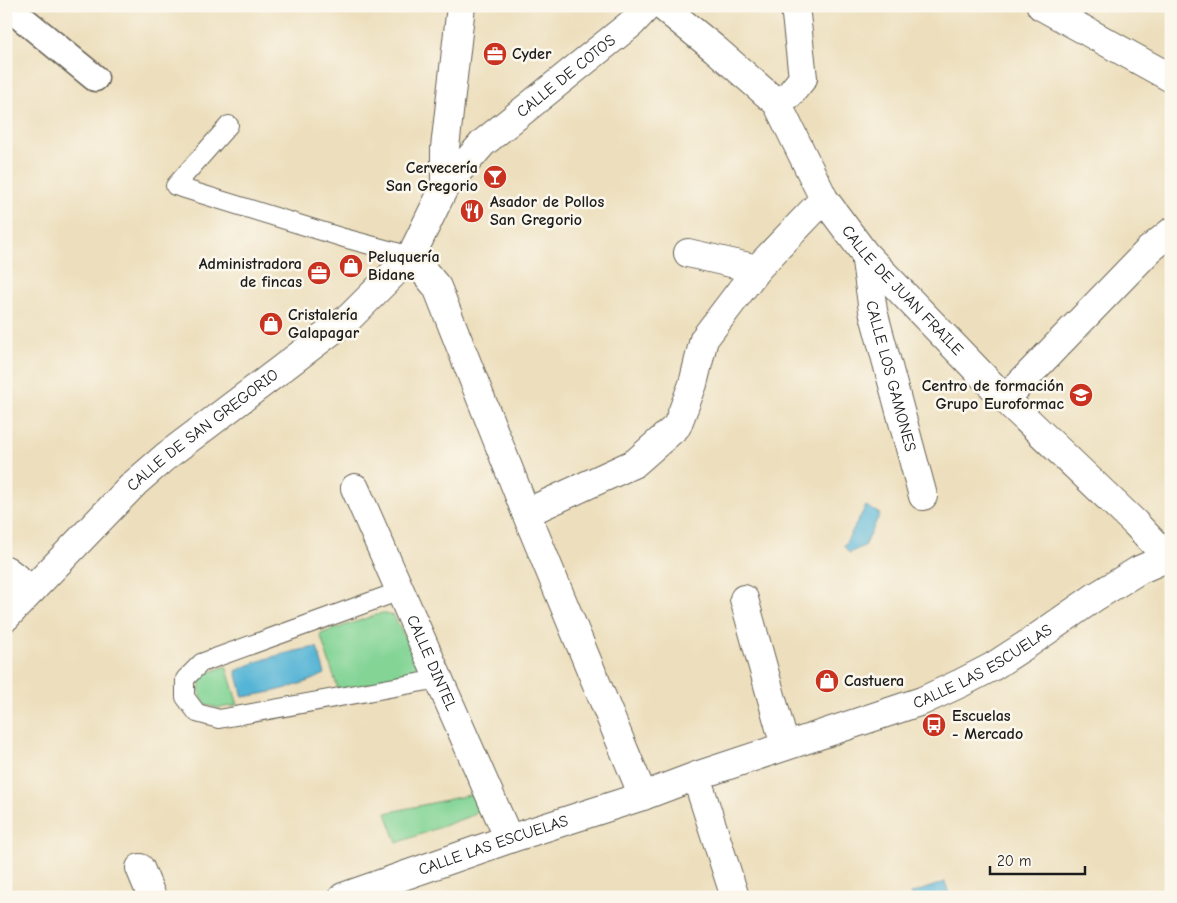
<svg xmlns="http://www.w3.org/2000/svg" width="1177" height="903" font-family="'Comic Neue',sans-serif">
	<rect width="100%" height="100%" fill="#fbf7ec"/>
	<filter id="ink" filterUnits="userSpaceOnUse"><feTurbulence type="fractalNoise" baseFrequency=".02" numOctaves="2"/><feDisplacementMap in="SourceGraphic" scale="10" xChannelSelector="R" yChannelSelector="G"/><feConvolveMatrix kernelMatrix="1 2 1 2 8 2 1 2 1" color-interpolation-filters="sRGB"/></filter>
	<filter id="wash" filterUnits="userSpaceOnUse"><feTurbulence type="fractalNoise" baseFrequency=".0096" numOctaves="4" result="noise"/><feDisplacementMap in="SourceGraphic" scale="20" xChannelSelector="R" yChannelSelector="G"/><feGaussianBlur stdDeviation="1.12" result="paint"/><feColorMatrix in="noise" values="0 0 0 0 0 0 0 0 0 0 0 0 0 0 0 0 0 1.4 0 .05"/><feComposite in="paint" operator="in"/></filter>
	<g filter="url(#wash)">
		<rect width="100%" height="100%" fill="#eddfbd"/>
		<!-- green -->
		<path fill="#83d495" stroke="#507858" d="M 382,613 L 394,616 L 419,665 L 413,674 L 403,679 L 338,689 L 320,634 Z
			M 226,666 L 238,705 L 219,708 L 206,705 C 197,690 197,689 205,674 Z
			M 478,793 C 481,804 483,807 473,815 L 397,843 L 386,813 Z"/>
		<!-- water -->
		<path fill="#57b5d6" stroke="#3a6879" d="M 866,506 L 880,514 L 864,546 L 849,553 L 844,546 Z
			M 317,647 L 325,674 C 300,686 271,693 243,697 L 236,671 C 259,659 292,651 317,647 Z
			M 945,882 L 950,897 L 911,897 L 910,894 Z"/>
	</g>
	<g filter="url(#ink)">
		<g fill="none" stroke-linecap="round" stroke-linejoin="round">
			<!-- service casing -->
			<g stroke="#656054" stroke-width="20">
				<path id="service" d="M 229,125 L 175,186 L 344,238 L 411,256
					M 400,591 L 201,663 L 185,679 L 185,697 L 197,713 L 219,719 L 439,679"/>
			</g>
			<!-- pedestrian casing -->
			<g stroke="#656054" stroke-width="29">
				<path id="pedestrian" d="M 7,6 L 95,78"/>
			</g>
			<!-- minor casing -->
			<g stroke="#656054" stroke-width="30">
				<g id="minor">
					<path id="s1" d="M 662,6 L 715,49 L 777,103 L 824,199 L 865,254 L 1005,399 L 1135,523 L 1167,557"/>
					<path d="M 1041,6 L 1171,78"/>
					<path d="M 777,103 L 790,94 L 803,78 L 795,6"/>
					<path d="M 445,186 L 445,148 L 461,6"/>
					<path d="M 688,253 L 757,269"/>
					<path id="s2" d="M 865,254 L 873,311 L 923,496"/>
					<path d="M 411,256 L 437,287 L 526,513 L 643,796"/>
					<path d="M 1005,399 L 1149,250 L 1171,232"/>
					<path id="s3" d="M 355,488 L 509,839"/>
					<path d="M 526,513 L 635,463 L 677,426 L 693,384 L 704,339 L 757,269 L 824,199"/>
					<path d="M 6,570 L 32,590"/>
					<path d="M 744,599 L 785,746"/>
					<path id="s4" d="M 6,617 L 135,483 L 165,457 L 350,317 L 411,256 L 445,186 L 483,143 L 632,23 L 648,6"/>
					<path d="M 696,776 L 735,897"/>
					<path d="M 140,868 L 152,897"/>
					<path id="s5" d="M 343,897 L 509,839 L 643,796 L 696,776 L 922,701 L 961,683 L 992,667 L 1029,643 L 1095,597 L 1139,570 L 1171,556"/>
				</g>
			</g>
			<!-- service -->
			<use href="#service" stroke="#fff" stroke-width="18"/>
			<!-- pedestrian -->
			<use href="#pedestrian" stroke="#fff" stroke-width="26"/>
			<!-- minor -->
			<use href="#minor" stroke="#fff" stroke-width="28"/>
		</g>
	</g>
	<!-- icons -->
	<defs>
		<g id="office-disc" transform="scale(1.25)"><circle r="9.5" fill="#c8321e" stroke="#fbf7ec"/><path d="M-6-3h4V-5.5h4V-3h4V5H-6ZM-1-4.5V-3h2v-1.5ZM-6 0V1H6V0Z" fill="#fff"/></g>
		<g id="bar-disc" transform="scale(1.25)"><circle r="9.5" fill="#c8321e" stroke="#fbf7ec"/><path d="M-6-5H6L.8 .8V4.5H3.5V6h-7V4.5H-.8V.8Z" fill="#fff"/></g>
		<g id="restaurant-disc" transform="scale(1.25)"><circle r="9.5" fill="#c8321e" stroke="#fbf7ec"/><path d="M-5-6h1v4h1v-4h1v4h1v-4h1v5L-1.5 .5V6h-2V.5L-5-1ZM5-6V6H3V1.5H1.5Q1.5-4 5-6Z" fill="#fff"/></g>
		<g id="shop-disc" transform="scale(1.25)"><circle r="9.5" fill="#c8321e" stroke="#fbf7ec"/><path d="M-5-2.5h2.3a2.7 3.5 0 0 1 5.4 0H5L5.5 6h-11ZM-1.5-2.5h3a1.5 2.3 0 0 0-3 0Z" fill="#fff"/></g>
		<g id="university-disc" transform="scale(1.25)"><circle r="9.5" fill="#c8321e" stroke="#fbf7ec"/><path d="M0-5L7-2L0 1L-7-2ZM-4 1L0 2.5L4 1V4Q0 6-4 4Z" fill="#fff"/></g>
		<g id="bus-disc" transform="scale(1.25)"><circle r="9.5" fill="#c8321e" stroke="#fbf7ec"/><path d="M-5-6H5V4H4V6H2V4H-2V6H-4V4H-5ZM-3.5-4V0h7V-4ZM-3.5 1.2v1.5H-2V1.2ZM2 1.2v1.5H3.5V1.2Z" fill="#fff"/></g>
	</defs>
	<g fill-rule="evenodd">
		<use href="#office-disc" x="495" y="54"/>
		<use href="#bar-disc" x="495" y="177"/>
		<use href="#restaurant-disc" x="472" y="211"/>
		<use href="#shop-disc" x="351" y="266"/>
		<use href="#office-disc" x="319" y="273"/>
		<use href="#shop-disc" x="271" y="324"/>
		<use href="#university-disc" x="1081" y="395"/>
		<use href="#shop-disc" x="827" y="681"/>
		<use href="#bus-disc" x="934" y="725"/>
	</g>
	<g text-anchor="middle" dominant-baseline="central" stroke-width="5" stroke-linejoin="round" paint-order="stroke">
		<!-- poi labels -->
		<g font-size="16" font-weight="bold" fill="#1c1c1c" stroke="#fbf7ec" text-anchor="start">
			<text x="512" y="54">Cyder</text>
			<text x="478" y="168" text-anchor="end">Cervecería<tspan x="478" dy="18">San Gregorio</tspan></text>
			<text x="490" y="202">Asador de Pollos<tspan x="490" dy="18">San Gregorio</tspan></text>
			<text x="368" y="257">Peluquería<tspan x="368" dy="18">Bidane</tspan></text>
			<text x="302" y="264" text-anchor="end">Administradora<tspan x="302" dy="18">de fincas</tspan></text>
			<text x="288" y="315">Cristalería<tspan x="288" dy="18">Galapagar</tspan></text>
			<text x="1064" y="386" text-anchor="end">Centro de formación<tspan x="1064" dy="18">Grupo Euroformac</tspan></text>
			<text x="844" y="681">Castuera</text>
			<text x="952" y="716">Escuelas<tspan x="952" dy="18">- Mercado</tspan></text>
		</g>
		<!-- street labels -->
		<g font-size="16" fill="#1c1c1c" stroke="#fbf7ec">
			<text stroke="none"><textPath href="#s4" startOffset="786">CALLE DE COTOS</textPath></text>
			<text stroke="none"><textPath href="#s1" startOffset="378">CALLE DE JUAN FRAILE</textPath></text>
			<text stroke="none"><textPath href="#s2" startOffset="125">CALLE LOS GAMONES</textPath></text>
			<text stroke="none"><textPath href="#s4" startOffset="272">CALLE DE SAN GREGORIO</textPath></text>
			<text stroke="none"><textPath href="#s3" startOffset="191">CALLE DINTEL</textPath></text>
			<text stroke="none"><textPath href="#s5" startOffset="681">CALLE LAS ESCUELAS</textPath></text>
			<text stroke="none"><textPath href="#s5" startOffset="159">CALLE LAS ESCUELAS</textPath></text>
		</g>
	</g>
	<!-- margin -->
	<rect width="1177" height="903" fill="none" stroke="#fbf7ec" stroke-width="25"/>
	<!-- scale -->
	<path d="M990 866v8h95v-8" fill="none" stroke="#1c1c1c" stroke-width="2.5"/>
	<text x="997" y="866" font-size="15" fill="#1c1c1c" stroke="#fbf7ec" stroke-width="4" paint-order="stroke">20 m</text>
</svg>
